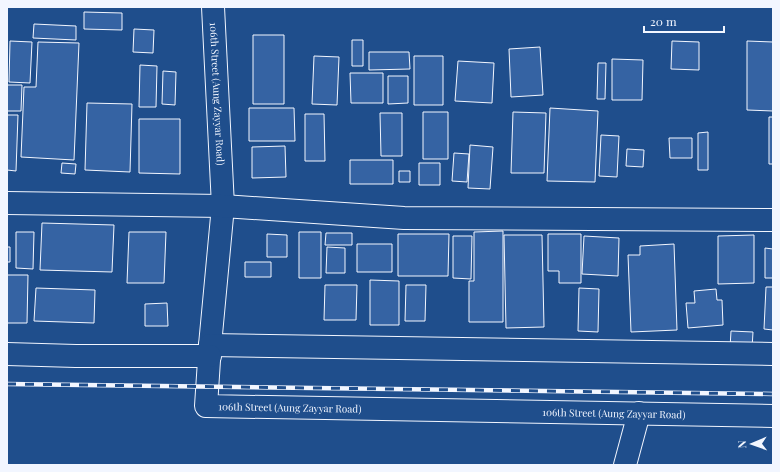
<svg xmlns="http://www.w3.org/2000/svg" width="780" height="472" font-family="'Playfair Display',serif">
	<rect width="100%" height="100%" fill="#1f4e8c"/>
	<!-- building -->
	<path fill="#3563a3" stroke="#f2f6ff" d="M 84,12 L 122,13 L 122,30 L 84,29 Z
		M 34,24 L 76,26 L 76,40 L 33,38 Z
		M 134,29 L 154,30 L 153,53 L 133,52 Z
		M 253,35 L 284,35 L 284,104 L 253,104 Z
		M 352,40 L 363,40 L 363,66 L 352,66 Z
		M 10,41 L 32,42 L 30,83 L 9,82 Z
		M 672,41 L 699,42 L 699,70 L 671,69 Z
		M 747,41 L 773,42 L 773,111 L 747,110 Z
		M 38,42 L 79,43 L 74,160 L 21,157 L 24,87 L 36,87 Z
		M 540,47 L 543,95 L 511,97 L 509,49 Z
		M 369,52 L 409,52 L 410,69 L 369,70 Z
		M 314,56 L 339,57 L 337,105 L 312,104 Z
		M 414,56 L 443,56 L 443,105 L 414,105 Z
		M 612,59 L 643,60 L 642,100 L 612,100 Z
		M 458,61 L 494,63 L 492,103 L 455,101 Z
		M 598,63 L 606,63 L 605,99 L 597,99 Z
		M 140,65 L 157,66 L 156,107 L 139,107 Z
		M 163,71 L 176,72 L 175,105 L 162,104 Z
		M 350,73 L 383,73 L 383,103 L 351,103 Z
		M 388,76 L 408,76 L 408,103 L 388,104 Z
		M 7,85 L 22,85 L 21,111 L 7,111 Z
		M 87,103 L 132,104 L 130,172 L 85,170 Z
		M 249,108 L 294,108 L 295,141 L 249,141 Z
		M 550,108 L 598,111 L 595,182 L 547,181 Z
		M 423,112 L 448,112 L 448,159 L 423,159 Z
		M 513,112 L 546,113 L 544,173 L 511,173 Z
		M 380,113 L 402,113 L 402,156 L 381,156 Z
		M 305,114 L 324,114 L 325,161 L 305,161 Z
		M 7,115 L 18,115 L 16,171 L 7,170 Z
		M 769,117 L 773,117 L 773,164 L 769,164 Z
		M 139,119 L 180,119 L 180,174 L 139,173 Z
		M 708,132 L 708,170 L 698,170 L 698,133 Z
		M 601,135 L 619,136 L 617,177 L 599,176 Z
		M 669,138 L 692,138 L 692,158 L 670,158 Z
		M 470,145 L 493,147 L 490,189 L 468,188 Z
		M 285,146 L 286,177 L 252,178 L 252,147 Z
		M 627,149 L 644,150 L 643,167 L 626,166 Z
		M 454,153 L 469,154 L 467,182 L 452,181 Z
		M 350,160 L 393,160 L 393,184 L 350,184 Z
		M 62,163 L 76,164 L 75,174 L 61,173 Z
		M 419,163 L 440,163 L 440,185 L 419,185 Z
		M 399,171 L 410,171 L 410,182 L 399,182 Z
		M 42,223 L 114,225 L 112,272 L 40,270 Z
		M 503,231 L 503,322 L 469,322 L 469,281 L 474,281 L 474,232 Z
		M 16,232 L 34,232 L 33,269 L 16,268 Z
		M 129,232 L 166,232 L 164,283 L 127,283 Z
		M 299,232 L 321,232 L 321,278 L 299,278 Z
		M 326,233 L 352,233 L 352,245 L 325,245 Z
		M 267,234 L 287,235 L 287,257 L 267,257 Z
		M 398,234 L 449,234 L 448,276 L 398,276 Z
		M 548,234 L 581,234 L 581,283 L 559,283 L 559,271 L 548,271 Z
		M 504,235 L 542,235 L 544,327 L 506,328 Z
		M 754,235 L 754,283 L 718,284 L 718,236 Z
		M 453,236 L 472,236 L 471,279 L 453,278 Z
		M 584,236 L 619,238 L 618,276 L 582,274 Z
		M 357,244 L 392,244 L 392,272 L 357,272 Z
		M 674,244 L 677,330 L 631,332 L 628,255 L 640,255 L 640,246 Z
		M 7,247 L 10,247 L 10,262 L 7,262 Z
		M 327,247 L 345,248 L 345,273 L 326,273 Z
		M 765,248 L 773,249 L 773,278 L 765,278 Z
		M 245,262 L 271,262 L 271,277 L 245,277 Z
		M 7,275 L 28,275 L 27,323 L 7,323 Z
		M 370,280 L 399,281 L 399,325 L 370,325 Z
		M 325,285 L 357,285 L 356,320 L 324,320 Z
		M 406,285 L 426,285 L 425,321 L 405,321 Z
		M 766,287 L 773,287 L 773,330 L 764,329 Z
		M 36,288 L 95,290 L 94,323 L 34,321 Z
		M 579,288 L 599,289 L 598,332 L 578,331 Z
		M 716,289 L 717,300 L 722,300 L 723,325 L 688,328 L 686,303 L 695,303 L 694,291 Z
		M 167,303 L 168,326 L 145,326 L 145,304 Z
		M 731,331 L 753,332 L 752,349 L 730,348 Z"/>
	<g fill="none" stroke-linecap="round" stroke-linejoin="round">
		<!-- minor casing -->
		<g stroke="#f2f6ff" stroke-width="24">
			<g id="minor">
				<path id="s1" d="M 213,7 L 223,206 L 210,345 L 206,406 L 773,416"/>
				<path d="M 7,203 L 223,206 L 404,218 L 773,220"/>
				<path d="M 210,345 L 773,354"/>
				<path d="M 7,354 L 76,356 L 210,356"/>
				<path d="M 625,465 L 639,413"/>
			</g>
		</g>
		<!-- minor -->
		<use href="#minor" stroke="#1f4e8c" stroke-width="22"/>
		<!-- rail casing -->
		<g stroke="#f2f6ff" stroke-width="4.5">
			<path id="rail" d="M 7,384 L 773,394"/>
		</g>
		<!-- rail -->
		<use href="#rail" stroke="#1f4e8c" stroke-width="3" stroke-dasharray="9" stroke-linecap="butt"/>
	</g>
	<g text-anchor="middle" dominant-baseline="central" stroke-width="3" stroke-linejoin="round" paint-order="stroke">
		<!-- street labels -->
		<g font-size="10" fill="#f2f6ff" stroke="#1f4e8c">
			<text stroke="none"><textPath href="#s1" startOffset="87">106th Street (Aung Zayyar Road)</textPath></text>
			<text stroke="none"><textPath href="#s1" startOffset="484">106th Street (Aung Zayyar Road)</textPath></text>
			<text stroke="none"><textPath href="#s1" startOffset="808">106th Street (Aung Zayyar Road)</textPath></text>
		</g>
	</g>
	<!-- border -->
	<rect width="780" height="472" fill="none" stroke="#f2f6ff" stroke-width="16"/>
	<!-- north arrow -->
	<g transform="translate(752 444) rotate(268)" stroke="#1f4e8c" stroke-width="3" paint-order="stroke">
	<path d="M0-3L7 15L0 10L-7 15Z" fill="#f2f6ff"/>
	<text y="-6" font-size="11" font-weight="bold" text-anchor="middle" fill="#f2f6ff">N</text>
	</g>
	<!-- scale -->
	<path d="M644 26v6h80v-6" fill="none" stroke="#f2f6ff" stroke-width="2"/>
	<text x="650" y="26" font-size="12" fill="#f2f6ff" stroke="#1f4e8c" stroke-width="3" paint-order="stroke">20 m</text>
</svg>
